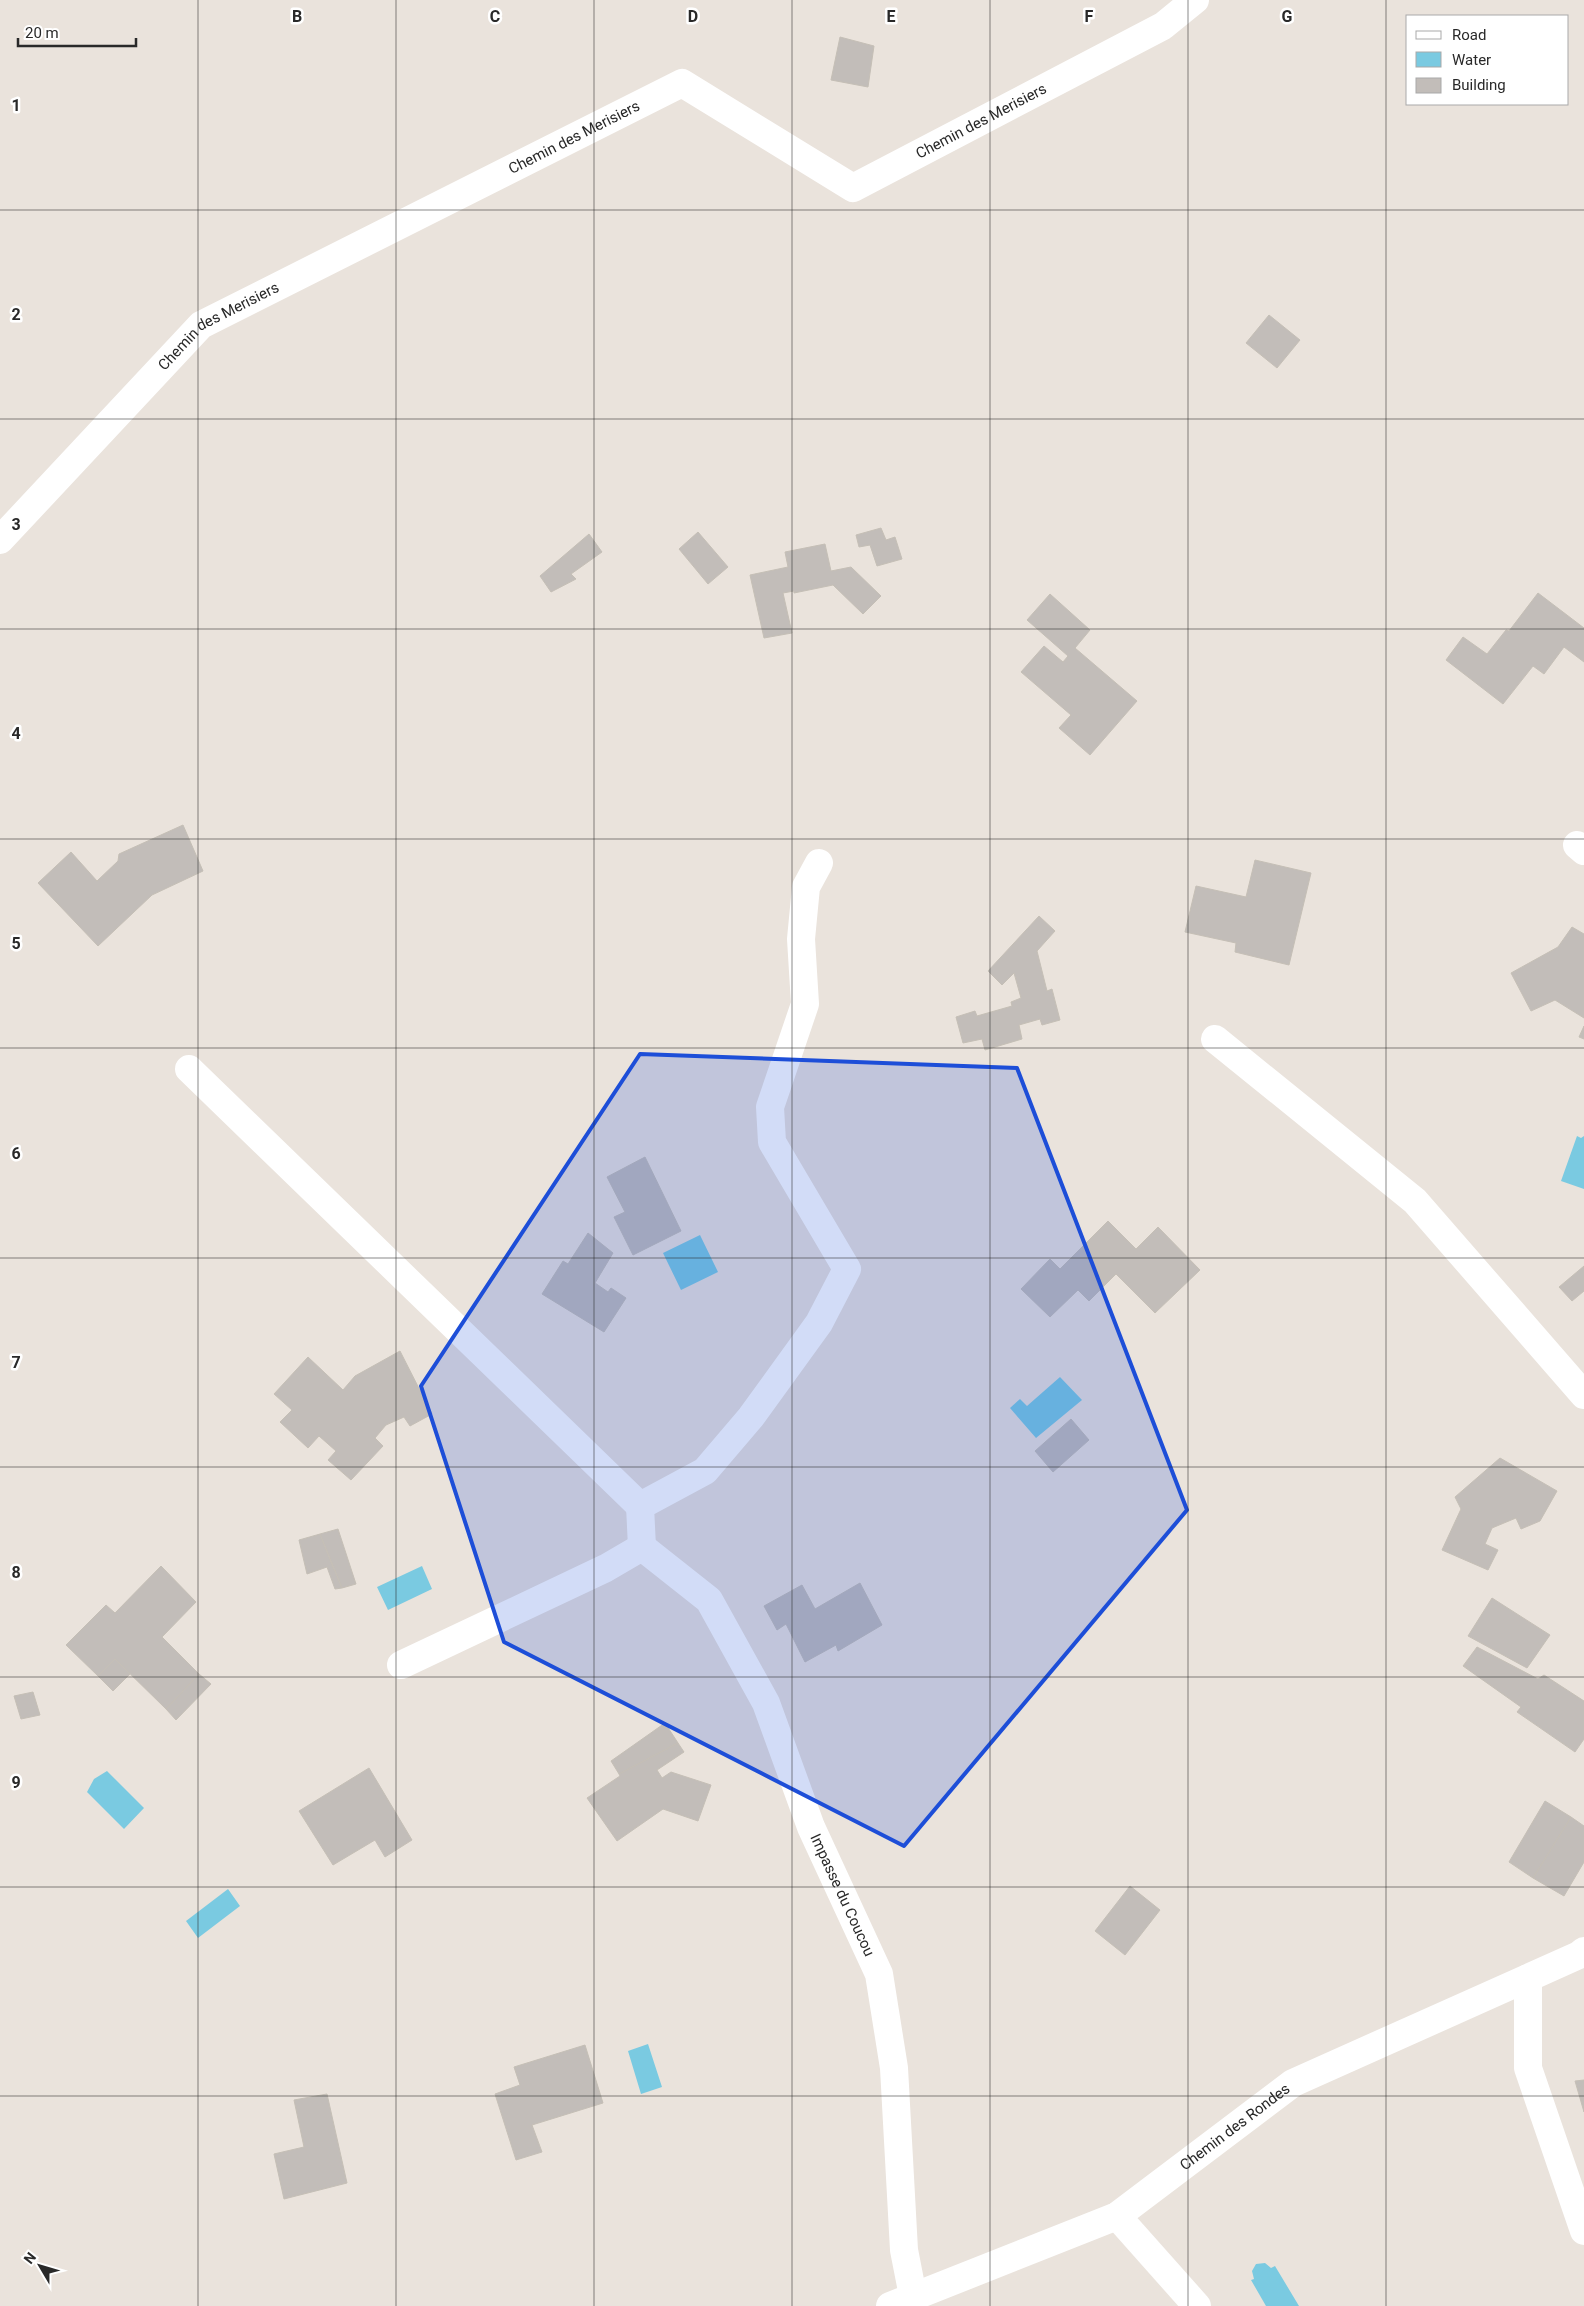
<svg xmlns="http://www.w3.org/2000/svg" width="1584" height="2306" font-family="Roboto,sans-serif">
	<rect width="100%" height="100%" fill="#eae3dc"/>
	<!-- water -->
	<path fill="#7acae1" d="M 1577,1136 L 1581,1138 L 1584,1136 L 1584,1189 L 1561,1181 Z
		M 700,1235 L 718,1272 L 681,1290 L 663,1253 Z
		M 1060,1377 L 1082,1400 L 1036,1438 L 1010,1408 L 1020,1399 L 1027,1406 Z
		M 422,1566 L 432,1589 L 388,1610 L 377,1587 Z
		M 107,1771 L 144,1808 L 124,1829 L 87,1792 L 94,1779 Z
		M 228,1889 L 240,1906 L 198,1938 L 186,1921 Z
		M 648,2044 L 662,2087 L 641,2094 L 628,2051 Z
		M 1265,2263 L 1271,2268 L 1275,2266 L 1299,2306 L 1266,2306 L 1251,2280 L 1254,2279 L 1252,2271 L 1256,2264 Z"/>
	<!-- building -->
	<path fill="#c2bdb9" stroke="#c5bfb6" d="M 840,37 L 874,46 L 868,87 L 831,80 Z
		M 1269,315 L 1300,340 L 1277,368 L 1246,343 Z
		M 881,528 L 886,540 L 895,537 L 902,559 L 877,566 L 870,545 L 859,547 L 856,535 Z
		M 698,532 L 728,567 L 708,584 L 679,549 Z
		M 589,534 L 602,552 L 571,574 L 576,579 L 551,592 L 540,576 Z
		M 825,544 L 831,571 L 851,567 L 881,596 L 863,614 L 833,585 L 794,593 L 794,591 L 783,593 L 792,633 L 764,638 L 750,575 L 788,567 L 785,552 Z
		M 1538,593 L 1584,628 L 1584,662 L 1564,647 L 1544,674 L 1533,666 L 1503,704 L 1446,660 L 1463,637 L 1487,654 L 1506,630 L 1509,631 Z
		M 1050,594 L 1090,630 L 1075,648 L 1137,701 L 1090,755 L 1059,728 L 1071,715 L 1021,672 L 1044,646 L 1063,662 L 1068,656 L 1027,620 Z
		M 183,825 L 203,871 L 152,895 L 98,946 L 38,883 L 71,852 L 97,881 L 118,861 L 119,854 Z
		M 1255,860 L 1311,873 L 1289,965 L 1235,952 L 1236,943 L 1185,932 L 1196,886 L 1246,897 Z
		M 1039,916 L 1055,931 L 1037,951 L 1047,991 L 1052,989 L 1060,1020 L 1042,1025 L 1040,1019 L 1019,1025 L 1022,1039 L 985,1050 L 982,1039 L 963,1043 L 956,1017 L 975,1011 L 977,1016 L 1012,1006 L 1011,1002 L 1021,998 L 1014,973 L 1002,985 L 988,971 Z
		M 1572,927 L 1584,934 L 1584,1018 L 1555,1000 L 1531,1011 L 1511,973 L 1558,947 Z
		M 1584,1026 L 1584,1039 L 1579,1037 Z
		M 645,1157 L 681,1231 L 633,1255 L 614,1217 L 625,1212 L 607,1177 Z
		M 1108,1221 L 1136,1249 L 1158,1227 L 1200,1270 L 1155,1313 L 1116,1274 L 1089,1301 L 1078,1290 L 1050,1317 L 1021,1289 L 1050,1259 L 1060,1269 Z
		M 588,1233 L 613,1253 L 595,1283 L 608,1292 L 611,1288 L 626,1298 L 604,1332 L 542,1294 L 563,1261 L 568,1264 Z
		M 1584,1266 L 1584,1291 L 1572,1301 L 1559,1287 Z
		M 400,1351 L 432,1414 L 410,1426 L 404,1417 L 386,1425 L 375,1438 L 383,1446 L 351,1480 L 328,1460 L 336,1451 L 319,1436 L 308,1448 L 280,1422 L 292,1410 L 274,1394 L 308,1357 L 343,1390 L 355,1376 Z
		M 1071,1419 L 1089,1440 L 1053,1472 L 1035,1451 Z
		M 1500,1458 L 1557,1491 L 1540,1521 L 1521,1529 L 1516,1518 L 1492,1528 L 1485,1544 L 1498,1550 L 1488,1570 L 1442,1550 L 1461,1509 L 1455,1497 Z
		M 338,1529 L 356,1584 L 342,1588 L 320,1534 Z
		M 320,1534 L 329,1557 L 342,1588 L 335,1589 L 327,1567 L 307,1574 L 299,1540 Z
		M 161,1566 L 196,1602 L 162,1637 L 199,1674 L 166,1709 L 115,1659 L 98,1676 L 66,1645 L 106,1605 L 115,1613 Z
		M 860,1583 L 882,1625 L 838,1651 L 836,1645 L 805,1662 L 786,1624 L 777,1630 L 764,1606 L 802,1585 L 815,1609 Z
		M 1492,1598 L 1550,1635 L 1527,1668 L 1468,1636 Z
		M 1477,1647 L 1538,1679 L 1544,1675 L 1584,1701 L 1584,1739 L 1575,1752 L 1517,1712 L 1521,1707 L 1463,1666 Z
		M 115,1659 L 130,1674 L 113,1691 L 98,1676 Z
		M 199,1674 L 211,1684 L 176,1720 L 166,1709 Z
		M 33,1692 L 40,1715 L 21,1719 L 14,1696 Z
		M 665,1723 L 678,1743 L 619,1774 L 611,1761 Z
		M 678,1743 L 684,1752 L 657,1770 L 662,1778 L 671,1772 L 711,1785 L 698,1821 L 663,1809 L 617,1841 L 587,1798 L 620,1776 L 619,1774 Z
		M 369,1768 L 412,1840 L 385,1857 L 375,1840 L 333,1865 L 299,1811 Z
		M 1545,1801 L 1571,1817 L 1533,1878 L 1509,1862 Z
		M 1571,1817 L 1584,1826 L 1584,1862 L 1564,1896 L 1533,1878 Z
		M 1130,1886 L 1160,1910 L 1125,1955 L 1095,1931 Z
		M 585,2045 L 603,2103 L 532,2125 L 542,2152 L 516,2160 L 495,2094 L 520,2085 L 514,2067 Z
		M 1584,2080 L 1584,2112 L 1575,2081 Z
		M 327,2094 L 347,2183 L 284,2199 L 274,2154 L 304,2147 L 294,2100 Z"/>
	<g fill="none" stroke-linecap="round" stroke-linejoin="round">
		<!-- minor -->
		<g stroke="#fff" stroke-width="28">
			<path id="s1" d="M 0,540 L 201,325 L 682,83 L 853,188 L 1163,26 L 1195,0"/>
			<path d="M 1577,845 L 1584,851"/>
			<path d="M 1215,1039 L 1415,1201 L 1584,1395"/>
			<path d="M 189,1069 L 640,1506"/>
			<path id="s2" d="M 642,1547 L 709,1600 L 766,1703 L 811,1827 L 879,1974 L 894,2068 L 904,2250 L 913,2296"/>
			<path d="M 642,1547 L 640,1506 L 705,1471 L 751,1417 L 819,1323 L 847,1269 L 772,1142 L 770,1107 L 805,1004 L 801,939 L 806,887 L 819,863"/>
			<path d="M 401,1665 L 606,1568 L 642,1547"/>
			<path d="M 1528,1978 L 1528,2068 L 1584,2231"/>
			<path d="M 1117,2216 L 1197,2306"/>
			<path id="s3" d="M 890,2306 L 1117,2216 L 1293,2083 L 1579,1955 L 1584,1951"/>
		</g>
	</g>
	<!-- marked area -->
	<path fill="#1d4ed8" fill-opacity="0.2" stroke="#1d4ed8" stroke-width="4" stroke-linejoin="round" d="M 640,1054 L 1017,1068 L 1187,1510 L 904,1846 L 504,1642 L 421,1386 Z"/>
	<!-- grid -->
	<path fill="none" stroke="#292929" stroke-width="1" stroke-opacity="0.55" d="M 198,0 L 198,2306M 396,0 L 396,2306M 594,0 L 594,2306M 792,0 L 792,2306M 990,0 L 990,2306M 1188,0 L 1188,2306M 1386,0 L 1386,2306M 0,210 L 1584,210M 0,419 L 1584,419M 0,629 L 1584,629M 0,839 L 1584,839M 0,1048 L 1584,1048M 0,1258 L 1584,1258M 0,1467 L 1584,1467M 0,1677 L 1584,1677M 0,1887 L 1584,1887M 0,2096 L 1584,2096"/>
	<g text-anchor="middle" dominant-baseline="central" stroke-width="5" stroke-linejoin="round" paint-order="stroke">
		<!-- street labels -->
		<g font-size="15" fill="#292929" stroke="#fff">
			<text stroke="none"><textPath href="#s1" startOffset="1178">Chemin des Merisiers</textPath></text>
			<text stroke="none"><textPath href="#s1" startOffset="712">Chemin des Merisiers</textPath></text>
			<text stroke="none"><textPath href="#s1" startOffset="308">Chemin des Merisiers</textPath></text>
			<text stroke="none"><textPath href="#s2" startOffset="410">Impasse du Coucou</textPath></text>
			<text stroke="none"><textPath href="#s3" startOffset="392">Chemin des Rondes</textPath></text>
		</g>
	</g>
	<g font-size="16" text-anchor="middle" font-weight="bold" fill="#292929" stroke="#fff" stroke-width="5" stroke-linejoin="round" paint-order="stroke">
		<text x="297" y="22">B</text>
		<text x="495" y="22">C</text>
		<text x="693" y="22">D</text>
		<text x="891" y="22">E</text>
		<text x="1089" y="22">F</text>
		<text x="1287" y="22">G</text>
		<text x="16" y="111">1</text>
		<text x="16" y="320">2</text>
		<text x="16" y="530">3</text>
		<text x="16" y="739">4</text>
		<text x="16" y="949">5</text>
		<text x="16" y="1159">6</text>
		<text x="16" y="1368">7</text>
		<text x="16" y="1578">8</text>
		<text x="16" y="1788">9</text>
	</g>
	<!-- legend -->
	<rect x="1406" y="15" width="162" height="90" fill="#ffffff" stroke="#a9a9a9"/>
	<rect x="1416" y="31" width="25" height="8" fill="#ffffff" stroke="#a9a9a9"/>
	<text x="1452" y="40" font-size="15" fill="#292929">Road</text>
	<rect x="1416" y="52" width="25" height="15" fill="#7acae1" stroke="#a9a9a9"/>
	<text x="1452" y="65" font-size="15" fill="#292929">Water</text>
	<rect x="1416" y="78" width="25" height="15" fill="#c2bdb9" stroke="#a9a9a9"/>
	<text x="1452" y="90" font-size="15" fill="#292929">Building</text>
	<!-- north arrow -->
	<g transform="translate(40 2266) rotate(308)" stroke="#ffffff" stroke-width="4" paint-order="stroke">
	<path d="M0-4L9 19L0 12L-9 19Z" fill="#292929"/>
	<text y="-8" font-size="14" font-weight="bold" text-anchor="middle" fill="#292929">N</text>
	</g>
	<!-- scale -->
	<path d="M18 38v8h118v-8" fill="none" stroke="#292929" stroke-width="2.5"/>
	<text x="25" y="38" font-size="15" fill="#292929" stroke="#ffffff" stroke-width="4" paint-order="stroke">20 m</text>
</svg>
